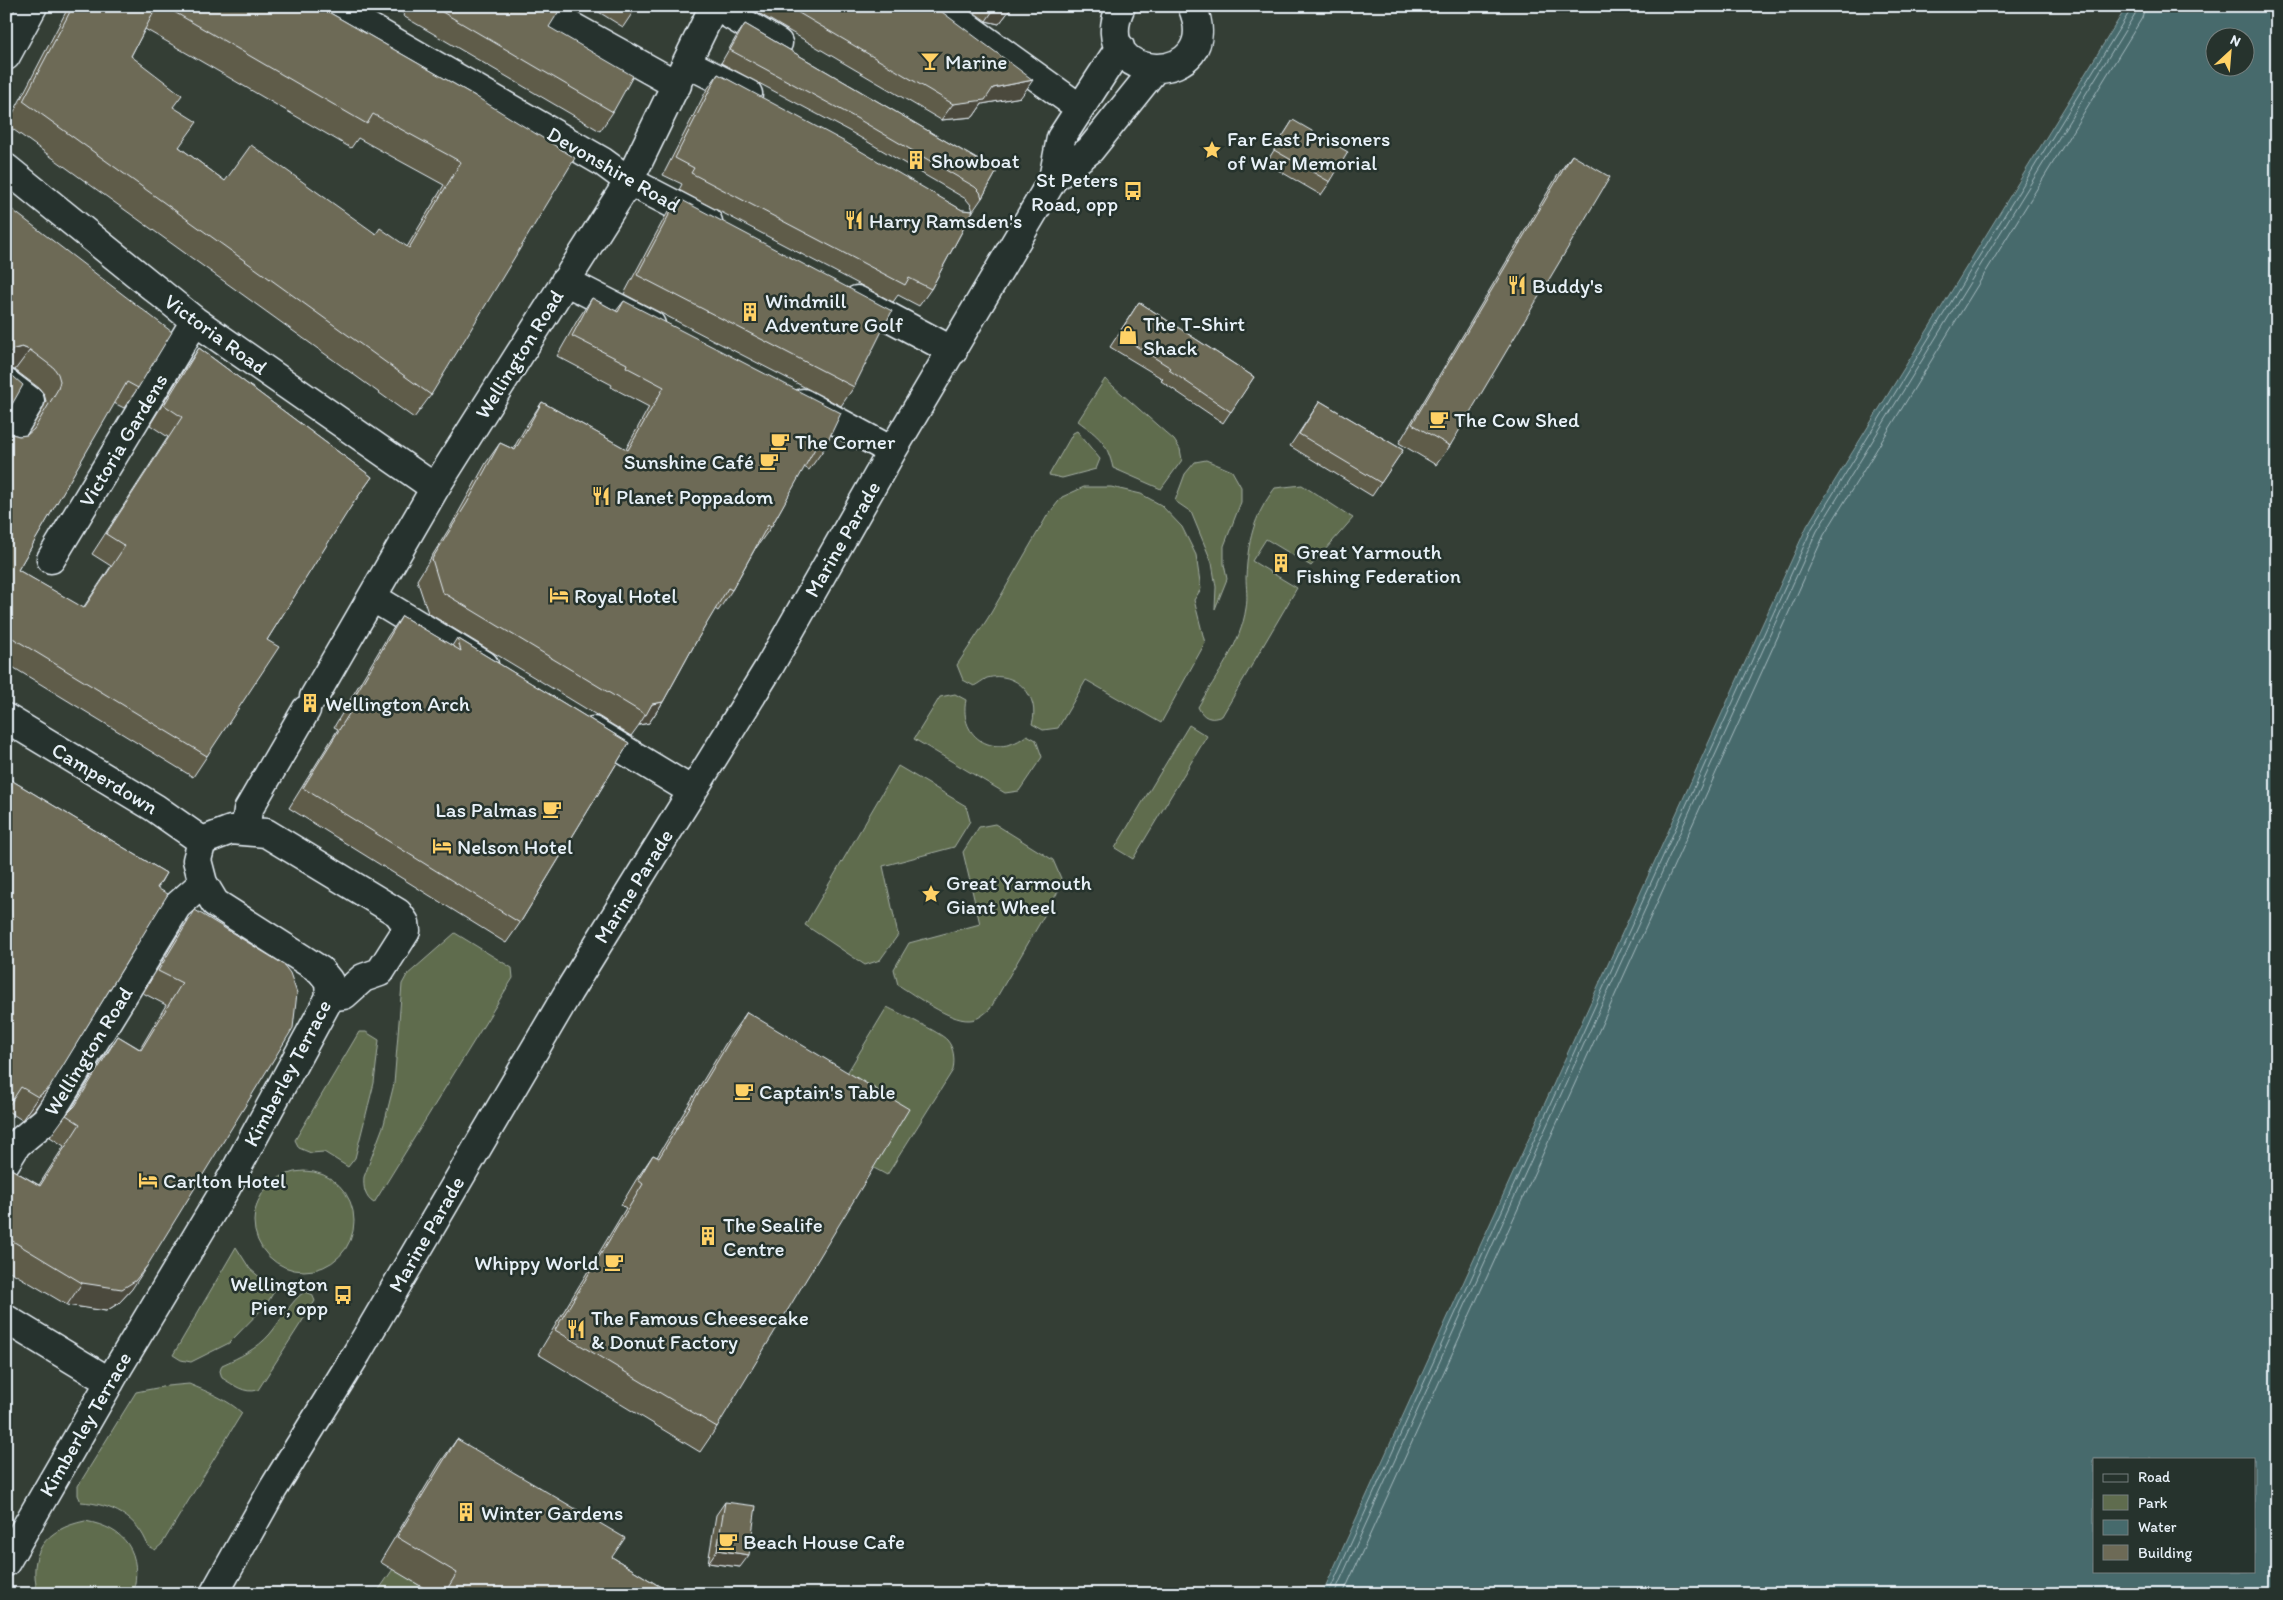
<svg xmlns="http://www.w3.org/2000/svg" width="2283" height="1600" font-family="Itim,sans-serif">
	<rect width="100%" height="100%" fill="#343e35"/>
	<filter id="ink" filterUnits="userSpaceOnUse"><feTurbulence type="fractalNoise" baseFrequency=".02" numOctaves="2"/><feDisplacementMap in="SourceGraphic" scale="10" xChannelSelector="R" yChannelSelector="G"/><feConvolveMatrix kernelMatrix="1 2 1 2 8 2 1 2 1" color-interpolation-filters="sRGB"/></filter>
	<g filter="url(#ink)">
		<!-- green -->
		<path fill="#5f6c4e" stroke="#a4aea3" d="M 1105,379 L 1174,440 L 1180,449 L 1182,460 L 1161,489 L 1113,468 C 1107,442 1099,437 1078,421 Z
			M 1077,431 L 1100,459 L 1096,469 L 1062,478 L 1049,475 L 1073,433 Z
			M 1206,460 L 1232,471 L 1241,487 L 1241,502 L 1224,546 L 1224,564 L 1227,579 L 1215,609 L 1216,587 L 1212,563 L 1191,512 L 1175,501 L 1185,474 L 1195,462 Z
			M 1302,485 L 1353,518 L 1311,566 L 1266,539 L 1252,561 L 1297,588 L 1222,716 C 1211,721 1203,718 1198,707 C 1216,676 1241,644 1246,608 C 1248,598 1246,587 1246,577 C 1248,541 1253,517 1275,488 Z
			M 1084,487 L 1111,487 L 1141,494 L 1161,505 L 1182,527 L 1196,555 L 1201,589 L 1194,600 L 1205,643 L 1161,723 L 1086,680 L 1058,728 L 1043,730 L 1032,724 C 1041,697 1016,670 987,678 C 983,680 978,684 974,686 L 963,680 L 957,665 L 988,618 L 1047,516 L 1062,497 Z
			M 955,694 L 966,700 C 958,739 997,760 1027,735 L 1036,740 L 1042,757 L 1019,791 L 1005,793 L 914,739 L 940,697 Z
			M 1189,725 L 1207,736 L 1133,859 L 1115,848 Z
			M 898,766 L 966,806 L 970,821 L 954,847 L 883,866 L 898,935 L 880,960 L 865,965 L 805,925 Z
			M 995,824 L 1053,860 L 1063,883 L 990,1009 C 984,1014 978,1020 969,1020 C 949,1021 915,995 898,985 L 894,969 L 909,943 L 980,924 L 963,852 L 979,827 Z
			M 455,933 L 512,968 L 513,978 L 374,1203 C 365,1198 363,1187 364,1177 L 384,1124 L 394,1084 L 402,984 L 407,975 Z
			M 887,1007 C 898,1013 940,1032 947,1040 C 954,1048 955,1059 953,1070 L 887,1175 L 872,1167 L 832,1098 Z
			M 359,1032 L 366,1032 L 379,1040 L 374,1083 L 355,1158 L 348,1167 L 324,1152 L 311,1153 L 299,1148 L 295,1140 Z
			M254 1221a50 50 0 1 1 100 0a50 50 0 1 1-100 0Z
			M 236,1247 L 250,1269 L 275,1290 L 266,1305 L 229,1343 L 191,1362 L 181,1360 L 173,1355 Z
			M 304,1292 L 312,1294 L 315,1301 L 258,1390 C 244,1394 234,1385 222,1378 L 220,1371 L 222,1365 C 240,1357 257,1349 270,1334 C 281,1321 290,1302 304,1292 Z
			M 189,1384 C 208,1392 227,1399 242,1413 L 162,1544 L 155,1550 L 148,1546 C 138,1517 111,1504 81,1502 L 78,1495 L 78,1486 L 136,1392 L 167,1386 Z
			M 85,1521 C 126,1528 143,1553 133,1594 L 38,1594 C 27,1553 45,1529 85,1521 Z
			M 393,1569 L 434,1594 L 376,1594 Z"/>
		<!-- water -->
		<path fill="#466a6c" stroke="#87a0a4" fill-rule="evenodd" d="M 2127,6 L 2277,6 L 2277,1594 L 1322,1594 L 1807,526 ZM 2216,38 L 2246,38 L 2246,68 L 2216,68 ZM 2094,1459 L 2254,1459 L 2254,1571 L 2094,1571 Z"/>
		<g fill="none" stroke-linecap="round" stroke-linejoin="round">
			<!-- shore -->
			<path stroke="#a7bbc0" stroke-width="1" d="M 1328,1594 L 1812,528 L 2130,11 L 2131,6
				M 1334,1594 L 1817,531 L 2135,14 L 2137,6
				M 1343,1594 L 1824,535 L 2142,18 L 2145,6"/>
			<!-- minor casing -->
			<g stroke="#e8f1f8" stroke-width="31">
				<path id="minor" d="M 332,6 L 603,162 L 629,181 L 708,222
					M 535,6 L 677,85
					M 715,6 L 778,43
					M 938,6 L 1080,108
					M 1121,6 C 1084,87 1228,90 1192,6
					M 6,56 L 33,6
					M 687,63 L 748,94
					M 6,168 L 195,321 L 435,488
					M 1053,179 L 1090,150 L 1154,70
					M 565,281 L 651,325
					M 857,300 L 953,351
					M 6,383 L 30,401 L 6,441
					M 803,403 L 892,451
					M 51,559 L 195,321
					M 372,597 L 484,665
					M 314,697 L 435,488 L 629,181 L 714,6
					M 6,718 L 155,808 L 202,841
					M 593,731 L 692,791
					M 245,831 L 248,810 L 306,710
					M 149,952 L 177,906 L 203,883
					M 6,1162 L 17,1144 L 46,1120 L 146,958
					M 6,1319 L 110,1382
					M 6,1562 L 119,1366 L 226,1188 L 330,997 L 329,981 L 320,970 L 215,903 L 203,883 L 197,860 L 202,841 L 231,830 L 266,833 L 398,913 L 405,923 L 406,931 L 380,972 L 363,978 L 344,995 L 330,997
					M 214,1594 L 273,1489 L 357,1353 L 569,991 L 768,669 L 892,451 L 1053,179 L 1061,138 L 1120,47"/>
			</g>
			<!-- minor -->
			<use href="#minor" stroke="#26332d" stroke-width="28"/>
		</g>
		<!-- wall -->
		<path fill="#5e5b4a" stroke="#e8f1f8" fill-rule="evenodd" d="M 69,6 L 318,6 L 475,96 L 431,395 L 414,418 L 7,125 ZM 145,29 L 351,148 L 358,138 L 444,185 L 407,247 L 376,234 L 225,181 L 179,147 L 173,108 L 131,56 Z
			M 392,6 L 550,6 L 549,27 L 613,112 L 600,131 L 403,16 L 404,14 Z
			M 589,6 L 637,6 L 623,27 Z
			M 758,6 L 934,6 L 1021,97 L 982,104 L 973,117 L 941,120 L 755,11 Z
			M 965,6 L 1013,6 L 999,24 L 986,21 Z
			M 745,24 L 997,171 L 982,198 L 973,211 L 931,289 L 919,306 L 898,295 L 893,302 L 679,190 L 682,184 L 663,175 L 706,91 L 718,74 L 962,210 L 973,211 L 971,205 L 966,199 L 849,131 L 721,63 L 736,37 Z
			M 1293,120 L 1330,182 L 1321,195 L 1266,163 Z
			M 1572,155 L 1450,446 L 1436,465 L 1399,443 L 1559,173 Z
			M 678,198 L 854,387 L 841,406 L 624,294 L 665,217 Z
			M 6,205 L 138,388 L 124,408 L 114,403 L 18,570 L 83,608 L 111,566 L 92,554 L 168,437 L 150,425 L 185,368 L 199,348 L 372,477 L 347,512 L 267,640 L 207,756 L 193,777 L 6,663 L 6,427 L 7,429 L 12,434 L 19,436 L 27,435 L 43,409 L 46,401 L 44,394 L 39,388 L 15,370 L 6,368 Z
			M 592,298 L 616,311 L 624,301 L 824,449 L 809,470 L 804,467 L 771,527 L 756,548 L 756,547 L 732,590 L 718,611 L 715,609 L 697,640 L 663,702 L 649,723 L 639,725 L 631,736 L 428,613 L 417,580 L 452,524 L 486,463 L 500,443 L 513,449 L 528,423 L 542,402 L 626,449 L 649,407 L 611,387 L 612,385 L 557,356 L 578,319 Z
			M 1139,302 L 1254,377 L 1223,423 L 1161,381 L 1163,379 L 1110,347 Z
			M 1320,401 L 1403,450 L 1372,496 L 1290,446 Z
			M 402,616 L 452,646 L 457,638 L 629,743 L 520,923 L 506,943 L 289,808 L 338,729 L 334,727 L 388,636 Z
			M 6,777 L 166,873 L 34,1110 L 22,1120 L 6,1110 Z
			M 195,910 L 132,1289 L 119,1303 L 106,1311 L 67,1305 L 6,1269 L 6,1166 L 39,1185 L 64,1146 L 50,1137 L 66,1115 L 71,1110 L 103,1058 L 118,1036 L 140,1049 L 166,1005 L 143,993 L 179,933 Z
			M 747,1012 L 717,1427 L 700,1452 L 538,1354 L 626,1208 L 621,1205 L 636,1180 L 653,1155 L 657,1157 L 730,1036 Z
			M 457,1439 L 612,1557 L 672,1594 L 434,1594 L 380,1562 L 440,1463 Z
			M 725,1502 L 740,1567 L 708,1563 L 716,1515 Z"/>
		<!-- shaded-wall -->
		<path fill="#4c4a3c" stroke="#e8f1f8" d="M 996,6 L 1013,6 L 999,24 L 986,21 Z
			M 1033,80 L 1021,97 L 982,104 L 973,117 L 941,120 L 953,104 L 993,88 Z
			M 22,347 L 30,350 L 15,370 L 6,368 L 6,356 L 8,353 L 14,349 Z
			M 663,702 L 649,723 L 639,725 L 652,704 Z
			M 50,1087 L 34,1110 L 22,1120 L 38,1097 Z
			M 147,1266 L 132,1289 L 119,1303 L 106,1311 L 67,1305 L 82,1283 Z
			M 717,1550 L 749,1555 L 740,1567 L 708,1563 Z"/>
		<!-- building -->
		<path fill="#6d6a56" stroke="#e8f1f8" d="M 73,6 L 157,6 L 131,56 L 182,95 L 173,107 L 197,122 L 179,147 L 225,181 L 251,145 L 376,234 L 380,228 L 409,248 L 461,162 L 373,114 L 367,124 L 164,6 L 318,6 L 475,96 L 575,158 L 431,395 L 23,101 Z
			M 432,6 L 550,6 L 559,11 L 549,27 L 633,76 L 613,112 Z
			M 787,6 L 934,6 L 1033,80 L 993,88 L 985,100 L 953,104 Z
			M 745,24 L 997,171 L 982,198 L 980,192 L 975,187 L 858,119 L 730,50 Z
			M 718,74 L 845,142 L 962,210 L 973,211 L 931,289 L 909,278 L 905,285 L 691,173 L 694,168 L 675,158 Z
			M 1293,120 L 1348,152 L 1330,182 L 1274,150 Z
			M 1572,155 L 1610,177 L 1450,446 L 1412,424 Z
			M 678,198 L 892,311 L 854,387 L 637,275 Z
			M 6,205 L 172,332 L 138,388 L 127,382 L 18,570 L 84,608 L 125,546 L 106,534 L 182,417 L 164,405 L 199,348 L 372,477 L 352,505 L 267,640 L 279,647 L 207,756 L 6,634 L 6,427 L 7,429 L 12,434 L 19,436 L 27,435 L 34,429 L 58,389 L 60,381 L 58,374 L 54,368 L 30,350 L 22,347 L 14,349 L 8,353 L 6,357 Z
			M 592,298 L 618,312 L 624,301 L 841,413 L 824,449 L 817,445 L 771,527 L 768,525 L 732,590 L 728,588 L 697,640 L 663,702 L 652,704 L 646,715 L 442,592 L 432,559 L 467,503 L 500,443 L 515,450 L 542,402 L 628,450 L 664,387 L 626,367 L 627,364 L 572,336 Z
			M 1139,302 L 1254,377 L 1231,412 L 1169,370 L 1171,368 L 1118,335 Z
			M 6,370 L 23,385 L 6,415 Z
			M 1320,401 L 1403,450 L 1381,483 L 1299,434 Z
			M 402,616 L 461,651 L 457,638 L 629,743 L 520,923 L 303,788 L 352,709 L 348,707 Z
			M 6,777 L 166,873 L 157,888 L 168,894 L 50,1087 L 38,1097 L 21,1087 L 6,1110 Z
			M 195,910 L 283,964 L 290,973 L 297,993 L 293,1028 L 147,1266 L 135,1281 L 122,1289 L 82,1283 L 6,1237 L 6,1166 L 40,1186 L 80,1124 L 66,1115 L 75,1106 L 118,1036 L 141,1050 L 182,983 L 158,971 Z
			M 747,1012 L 909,1109 L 717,1427 L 555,1330 L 643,1184 L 638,1180 L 653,1155 L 659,1158 Z
			M 457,1439 L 625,1538 L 612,1557 L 672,1594 L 444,1594 L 457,1573 L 397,1537 Z
			M 725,1502 L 756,1506 L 749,1555 L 717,1550 Z
			M 373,1590 L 379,1594 L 371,1594 Z"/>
	</g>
	<!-- icons -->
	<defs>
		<g id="bar-bare" transform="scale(1.5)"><path d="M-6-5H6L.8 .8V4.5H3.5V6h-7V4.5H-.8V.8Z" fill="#ffd166" stroke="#26332d" stroke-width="2.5" paint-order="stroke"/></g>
		<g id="sight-bare" transform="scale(1.5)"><path d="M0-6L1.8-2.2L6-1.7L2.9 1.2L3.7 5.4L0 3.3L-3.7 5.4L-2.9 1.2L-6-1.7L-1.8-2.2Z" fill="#ffd166" stroke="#26332d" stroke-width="2.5" paint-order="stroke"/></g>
		<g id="building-bare" transform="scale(1.5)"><path d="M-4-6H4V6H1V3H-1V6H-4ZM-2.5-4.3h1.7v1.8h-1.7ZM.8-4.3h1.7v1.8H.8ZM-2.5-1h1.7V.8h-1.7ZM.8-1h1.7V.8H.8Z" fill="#ffd166" stroke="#26332d" stroke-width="2.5" paint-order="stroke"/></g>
		<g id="bus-bare" transform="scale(1.5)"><path d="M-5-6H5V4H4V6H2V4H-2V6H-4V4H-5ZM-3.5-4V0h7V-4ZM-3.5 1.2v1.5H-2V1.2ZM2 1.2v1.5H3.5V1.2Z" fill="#ffd166" stroke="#26332d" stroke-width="2.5" paint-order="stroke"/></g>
		<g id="restaurant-bare" transform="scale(1.5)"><path d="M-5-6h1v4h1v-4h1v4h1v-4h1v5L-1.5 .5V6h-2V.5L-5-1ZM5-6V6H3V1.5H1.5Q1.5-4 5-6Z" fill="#ffd166" stroke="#26332d" stroke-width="2.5" paint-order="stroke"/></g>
		<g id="shop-bare" transform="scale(1.5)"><path d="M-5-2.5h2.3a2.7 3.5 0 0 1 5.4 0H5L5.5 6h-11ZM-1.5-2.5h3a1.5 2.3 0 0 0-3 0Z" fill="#ffd166" stroke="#26332d" stroke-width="2.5" paint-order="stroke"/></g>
		<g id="cafe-bare" transform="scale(1.5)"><path d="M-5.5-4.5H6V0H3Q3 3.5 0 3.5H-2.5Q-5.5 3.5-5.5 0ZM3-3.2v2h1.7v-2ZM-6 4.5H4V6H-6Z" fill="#ffd166" stroke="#26332d" stroke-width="2.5" paint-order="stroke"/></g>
		<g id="hotel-bare" transform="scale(1.5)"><path d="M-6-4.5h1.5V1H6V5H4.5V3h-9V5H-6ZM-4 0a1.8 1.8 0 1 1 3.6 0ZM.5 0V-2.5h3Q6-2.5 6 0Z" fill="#ffd166" stroke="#26332d" stroke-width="2.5" paint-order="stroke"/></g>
	</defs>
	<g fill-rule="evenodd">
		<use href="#bar-bare" x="930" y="61"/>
		<use href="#sight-bare" x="1212" y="150"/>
		<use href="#building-bare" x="916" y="160"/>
		<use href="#bus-bare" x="1133" y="191"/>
		<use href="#restaurant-bare" x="854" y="220"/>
		<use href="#restaurant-bare" x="1517" y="285"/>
		<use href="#building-bare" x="750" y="312"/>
		<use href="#shop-bare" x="1128" y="335"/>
		<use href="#cafe-bare" x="1439" y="419"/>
		<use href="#cafe-bare" x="780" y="441"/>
		<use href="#cafe-bare" x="769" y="461"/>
		<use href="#restaurant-bare" x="601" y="496"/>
		<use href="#building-bare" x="1281" y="563"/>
		<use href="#hotel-bare" x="559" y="595"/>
		<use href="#building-bare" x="310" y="703"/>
		<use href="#cafe-bare" x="552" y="809"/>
		<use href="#hotel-bare" x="442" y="846"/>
		<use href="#sight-bare" x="931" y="894"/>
		<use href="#cafe-bare" x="744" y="1091"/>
		<use href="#hotel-bare" x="148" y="1180"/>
		<use href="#building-bare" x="708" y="1236"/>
		<use href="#cafe-bare" x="614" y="1262"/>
		<use href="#bus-bare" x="343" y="1295"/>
		<use href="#restaurant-bare" x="576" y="1329"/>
		<use href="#building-bare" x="466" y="1512"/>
		<use href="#cafe-bare" x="728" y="1541"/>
	</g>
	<g text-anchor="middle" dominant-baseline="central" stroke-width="5" stroke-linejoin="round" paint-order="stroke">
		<!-- poi labels -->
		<g font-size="21" fill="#e8f1f8" stroke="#26332d" text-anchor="start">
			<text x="945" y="61">Marine</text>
			<text x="1227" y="138">Far East Prisoners<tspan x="1227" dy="24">of War Memorial</tspan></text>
			<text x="931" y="160">Showboat</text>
			<text x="1118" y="179" text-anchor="end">St Peters<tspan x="1118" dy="24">Road, opp</tspan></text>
			<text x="869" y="220">Harry Ramsden's</text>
			<text x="1532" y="285">Buddy's</text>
			<text x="765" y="300">Windmill<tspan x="765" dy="24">Adventure Golf</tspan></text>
			<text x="1143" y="323">The T-Shirt<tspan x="1143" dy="24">Shack</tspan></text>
			<text x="1454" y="419">The Cow Shed</text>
			<text x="795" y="441">The Corner</text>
			<text x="754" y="461" text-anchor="end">Sunshine Café</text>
			<text x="616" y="496">Planet Poppadom</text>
			<text x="1296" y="551">Great Yarmouth<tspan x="1296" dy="24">Fishing Federation</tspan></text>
			<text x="574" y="595">Royal Hotel</text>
			<text x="325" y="703">Wellington Arch</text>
			<text x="537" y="809" text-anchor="end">Las Palmas</text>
			<text x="457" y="846">Nelson Hotel</text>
			<text x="946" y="882">Great Yarmouth<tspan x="946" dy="24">Giant Wheel</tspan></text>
			<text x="759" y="1091">Captain's Table</text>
			<text x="163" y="1180">Carlton Hotel</text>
			<text x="723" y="1224">The Sealife<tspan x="723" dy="24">Centre</tspan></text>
			<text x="599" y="1262" text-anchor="end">Whippy World</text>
			<text x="328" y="1283" text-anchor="end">Wellington<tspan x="328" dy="24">Pier, opp</tspan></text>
			<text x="591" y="1317">The Famous Cheesecake<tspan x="591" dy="24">&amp; Donut Factory</tspan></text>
			<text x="481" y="1512">Winter Gardens</text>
			<text x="743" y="1541">Beach House Cafe</text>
		</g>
		<!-- street labels -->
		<g font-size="21" fill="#e8f1f8" stroke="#26332d">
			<text transform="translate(614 169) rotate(30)">Devonshire Road</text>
			<text transform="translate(216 334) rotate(36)">Victoria Road</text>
			<text transform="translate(519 354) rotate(-58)">Wellington Road</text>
			<text transform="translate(123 440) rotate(-59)">Victoria Gardens</text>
			<text transform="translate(842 539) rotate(-60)">Marine Parade</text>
			<text transform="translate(105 778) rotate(31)">Camperdown</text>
			<text transform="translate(633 886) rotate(-58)">Marine Parade</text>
			<text transform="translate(88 1051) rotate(-58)">Wellington Road</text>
			<text transform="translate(287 1073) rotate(-62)">Kimberley Terrace</text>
			<text transform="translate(426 1234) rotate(-60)">Marine Parade</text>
			<text transform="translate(85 1424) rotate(-60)">Kimberley Terrace</text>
		</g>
	</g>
	<!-- margin -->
	<rect width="2283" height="1600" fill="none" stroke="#26332d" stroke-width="25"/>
	<rect x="12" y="12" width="2258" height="1575" fill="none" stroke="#e8f1f8" stroke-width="2" filter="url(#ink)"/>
	<!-- legend -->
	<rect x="2093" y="1458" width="162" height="115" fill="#26332d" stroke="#747f7e"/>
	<rect x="2103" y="1474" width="25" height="8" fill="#26332d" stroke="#747f7e"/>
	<text x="2138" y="1482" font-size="15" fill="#e8f1f8">Road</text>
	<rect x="2103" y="1495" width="25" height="15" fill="#5f6c4e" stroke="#747f7e"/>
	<text x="2138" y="1508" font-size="15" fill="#e8f1f8">Park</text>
	<rect x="2103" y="1520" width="25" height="15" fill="#466a6c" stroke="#747f7e"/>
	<text x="2138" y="1532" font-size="15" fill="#e8f1f8">Water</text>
	<rect x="2103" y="1545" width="25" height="15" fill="#6d6a56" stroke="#747f7e"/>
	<text x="2138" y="1558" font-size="15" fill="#e8f1f8">Building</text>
	<!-- north arrow -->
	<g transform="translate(2230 52) rotate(26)"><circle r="24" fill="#26332d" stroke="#747f7e"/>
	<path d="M0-4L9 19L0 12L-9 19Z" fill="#ffd166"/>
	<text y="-8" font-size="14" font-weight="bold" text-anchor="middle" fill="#e8f1f8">N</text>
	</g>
</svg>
